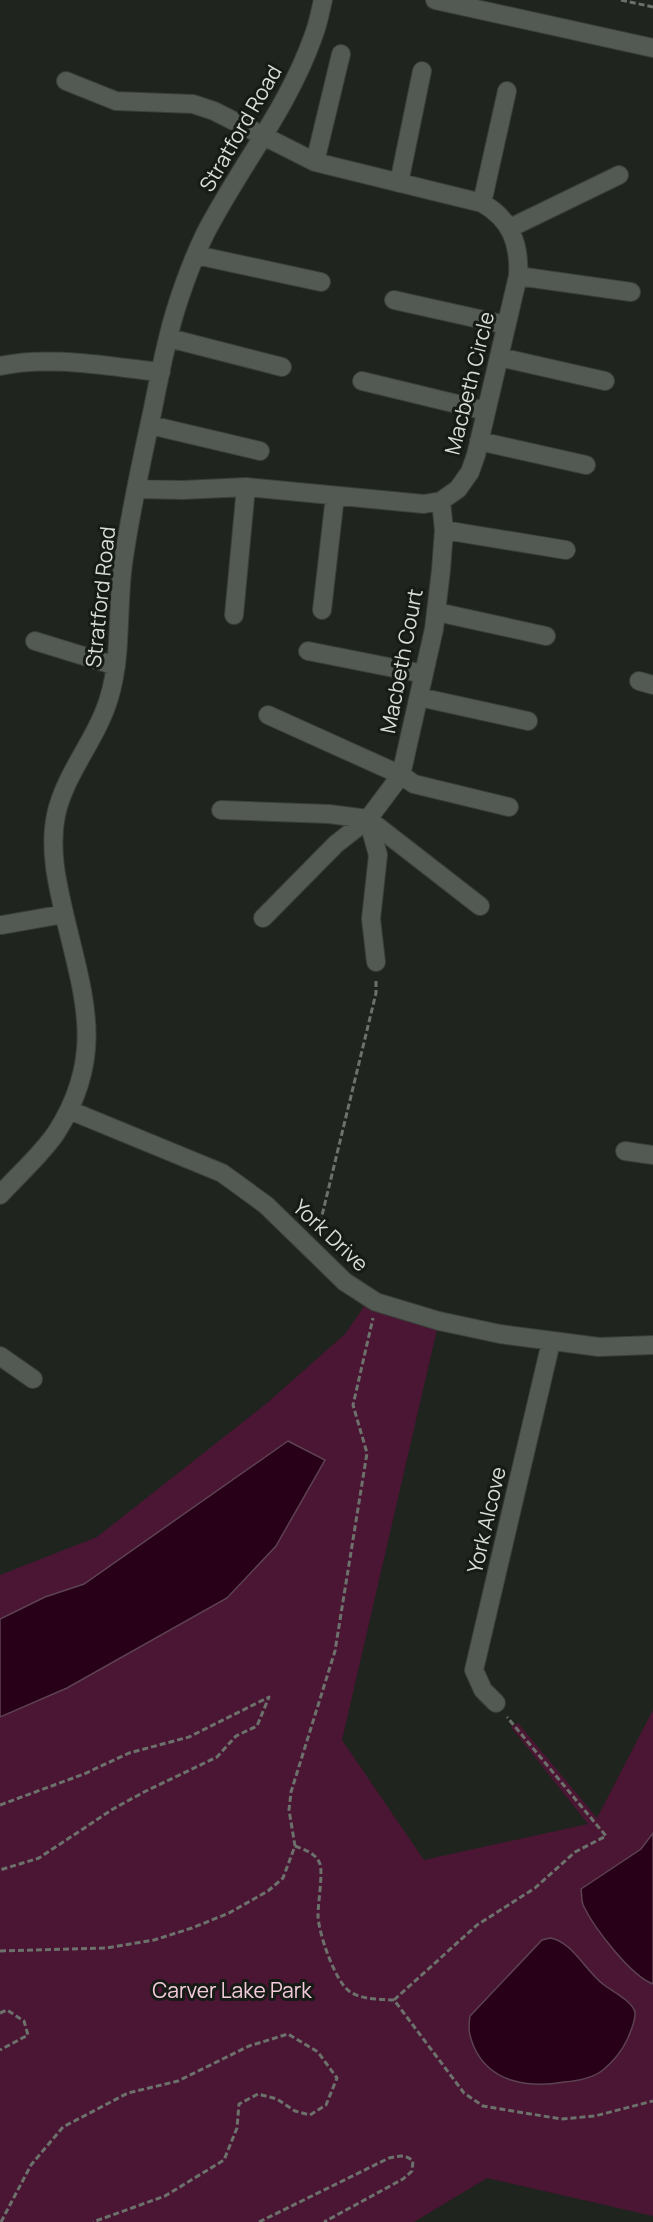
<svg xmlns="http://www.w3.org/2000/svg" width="653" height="2222" font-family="Manrope,sans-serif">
	<rect width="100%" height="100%" fill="#1f241e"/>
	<!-- green -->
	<path fill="#4a1633" d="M 370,1298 L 439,1321 L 342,1740 L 424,1860 L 588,1824 L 511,1727 L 518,1723 L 597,1818 L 653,1710 L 653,2216 L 487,2178 L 414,2222 L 0,2222 L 0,1575 L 97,1537 L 267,1403 L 345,1334 Z"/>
	<!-- water -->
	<path fill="#280118" stroke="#5d4352" stroke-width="1.5" d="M 288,1441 L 325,1460 L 276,1546 L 227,1598 L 67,1688 L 0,1717 L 0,1619 L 45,1597 L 84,1584 Z
		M 653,1833 L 653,1984 C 631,1976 595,1929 584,1907 C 581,1902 582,1895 581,1889 L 641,1849 Z
		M 550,1938 C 572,1941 586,1972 604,1985 C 612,1991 632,2001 635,2012 C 636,2020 631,2030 628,2038 C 622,2051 614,2061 603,2070 C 593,2078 577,2081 564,2082 C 529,2088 490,2083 474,2047 C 469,2035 468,2029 470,2016 L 542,1940 Z"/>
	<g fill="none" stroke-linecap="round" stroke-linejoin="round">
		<!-- minor casing -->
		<g stroke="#3b3f3a" stroke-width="20">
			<path id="minor" d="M 435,0 L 653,48
				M 66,81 L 116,101 L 193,104 L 214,111 L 315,162 L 482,203 C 511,219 520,244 518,276 L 476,455 L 470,472 L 458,489 L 441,501 L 424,504 L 246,487 L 183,490 L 136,489
				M 315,162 L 341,54
				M 399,183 L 422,71
				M 482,203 L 507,91
				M 510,228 L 619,175
				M 196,255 L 321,282
				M 518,276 L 631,292
				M 394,300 L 506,325
				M 169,338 L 282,367
				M 499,357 L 605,381
				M 0,366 C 52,355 109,367 161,372
				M 362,381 L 486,411
				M 150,425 L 260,451
				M 479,441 L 586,465
				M 444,530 L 566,550
				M 322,610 L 335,496
				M 437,612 L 546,636
				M 234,615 L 246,487
				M 35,641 L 116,666
				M 308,651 L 424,674
				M 639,681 L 653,685
				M 419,697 L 528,721
				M 268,715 L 401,775 L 414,784 L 509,807
				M 221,810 L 329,814 L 368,819 L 480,906
				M 368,819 L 401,775 L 434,629 L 441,570 L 444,530 L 441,501
				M 263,918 L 336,844 L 368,819 L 378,855 L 371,919 L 376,962
				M 2,925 L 64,914
				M 69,1110 L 222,1173 L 266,1205 L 345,1282 L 376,1302 L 439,1321 L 500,1334 L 599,1347 L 653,1345
				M 625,1151 L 653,1155
				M 0,1195 C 18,1175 41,1155 56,1133 C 106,1055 84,998 65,917 C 57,883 49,849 56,815 C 65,773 97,739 109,698 C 122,656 117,608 123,564 C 130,513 141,463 152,413 C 159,379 165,345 175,312 C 183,286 193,259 205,234 C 239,168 288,108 313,37 C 318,25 320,12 323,0
				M 0,1356 L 33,1379
				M 496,1703 L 483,1690 L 474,1670 L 551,1342"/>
		</g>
		<!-- path -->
		<path stroke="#6d716c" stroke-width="3" stroke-dasharray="6 3" stroke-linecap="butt" d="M 621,0 L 653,7
			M 318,1232 L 376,993 L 376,979
			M 0,1805 L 84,1774 L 129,1753 L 189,1737 L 269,1697 L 257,1726 L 236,1736 L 217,1757 L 144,1792 L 113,1809 L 39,1858 L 0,1870
			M 295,1846 C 305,1850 316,1853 320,1864 C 323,1873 318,1904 318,1915 C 318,1932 335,1981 349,1991 C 361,2000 380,1999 394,2000 L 464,2093 L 483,2106 L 561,2119 L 595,2116 L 653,2101
			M 0,1951 L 107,1948 L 154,1940 L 192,1928 L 229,1913 L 268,1891 L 283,1878 L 295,1846 L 289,1810 L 291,1792 L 335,1651 L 367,1453 L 353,1405 L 373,1318
			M 394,2000 L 477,1925 L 535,1888 L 575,1852 L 606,1836 L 507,1717
			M 0,2013 L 7,2010 L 24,2021 L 28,2035 L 0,2050
			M 1,2222 L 31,2165 L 63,2127 L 128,2093 L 178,2081 L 249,2046 L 288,2034 L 318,2052 L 337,2078 L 326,2105 L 310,2115 L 295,2111 L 277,2099 L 258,2094 L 239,2104 L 237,2128 L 224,2160 L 165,2196 L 93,2222
			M 259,2222 L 389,2158 C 399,2156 405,2154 413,2161 L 412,2171 L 403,2179 L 324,2222"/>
		<!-- minor -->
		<use href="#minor" stroke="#535953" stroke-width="18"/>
	</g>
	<g text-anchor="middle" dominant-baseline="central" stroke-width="6" stroke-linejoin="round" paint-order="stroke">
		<!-- street labels -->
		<g font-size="21" fill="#d9dcd8" stroke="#161b15">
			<text transform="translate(240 128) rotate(-60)">Stratford Road</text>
			<text transform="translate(469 383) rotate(-76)">Macbeth Circle</text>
			<text transform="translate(100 597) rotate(-84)">Stratford Road</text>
			<text transform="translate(401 661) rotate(-79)">Macbeth Court</text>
			<text transform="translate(331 1235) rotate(43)">York Drive</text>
			<text transform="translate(486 1520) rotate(-77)">York Alcove</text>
		</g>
		<!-- park labels -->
		<g font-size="21" fill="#f3ccdd" stroke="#161b15">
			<text x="232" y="1990">Carver Lake Park</text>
		</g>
	</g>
</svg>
